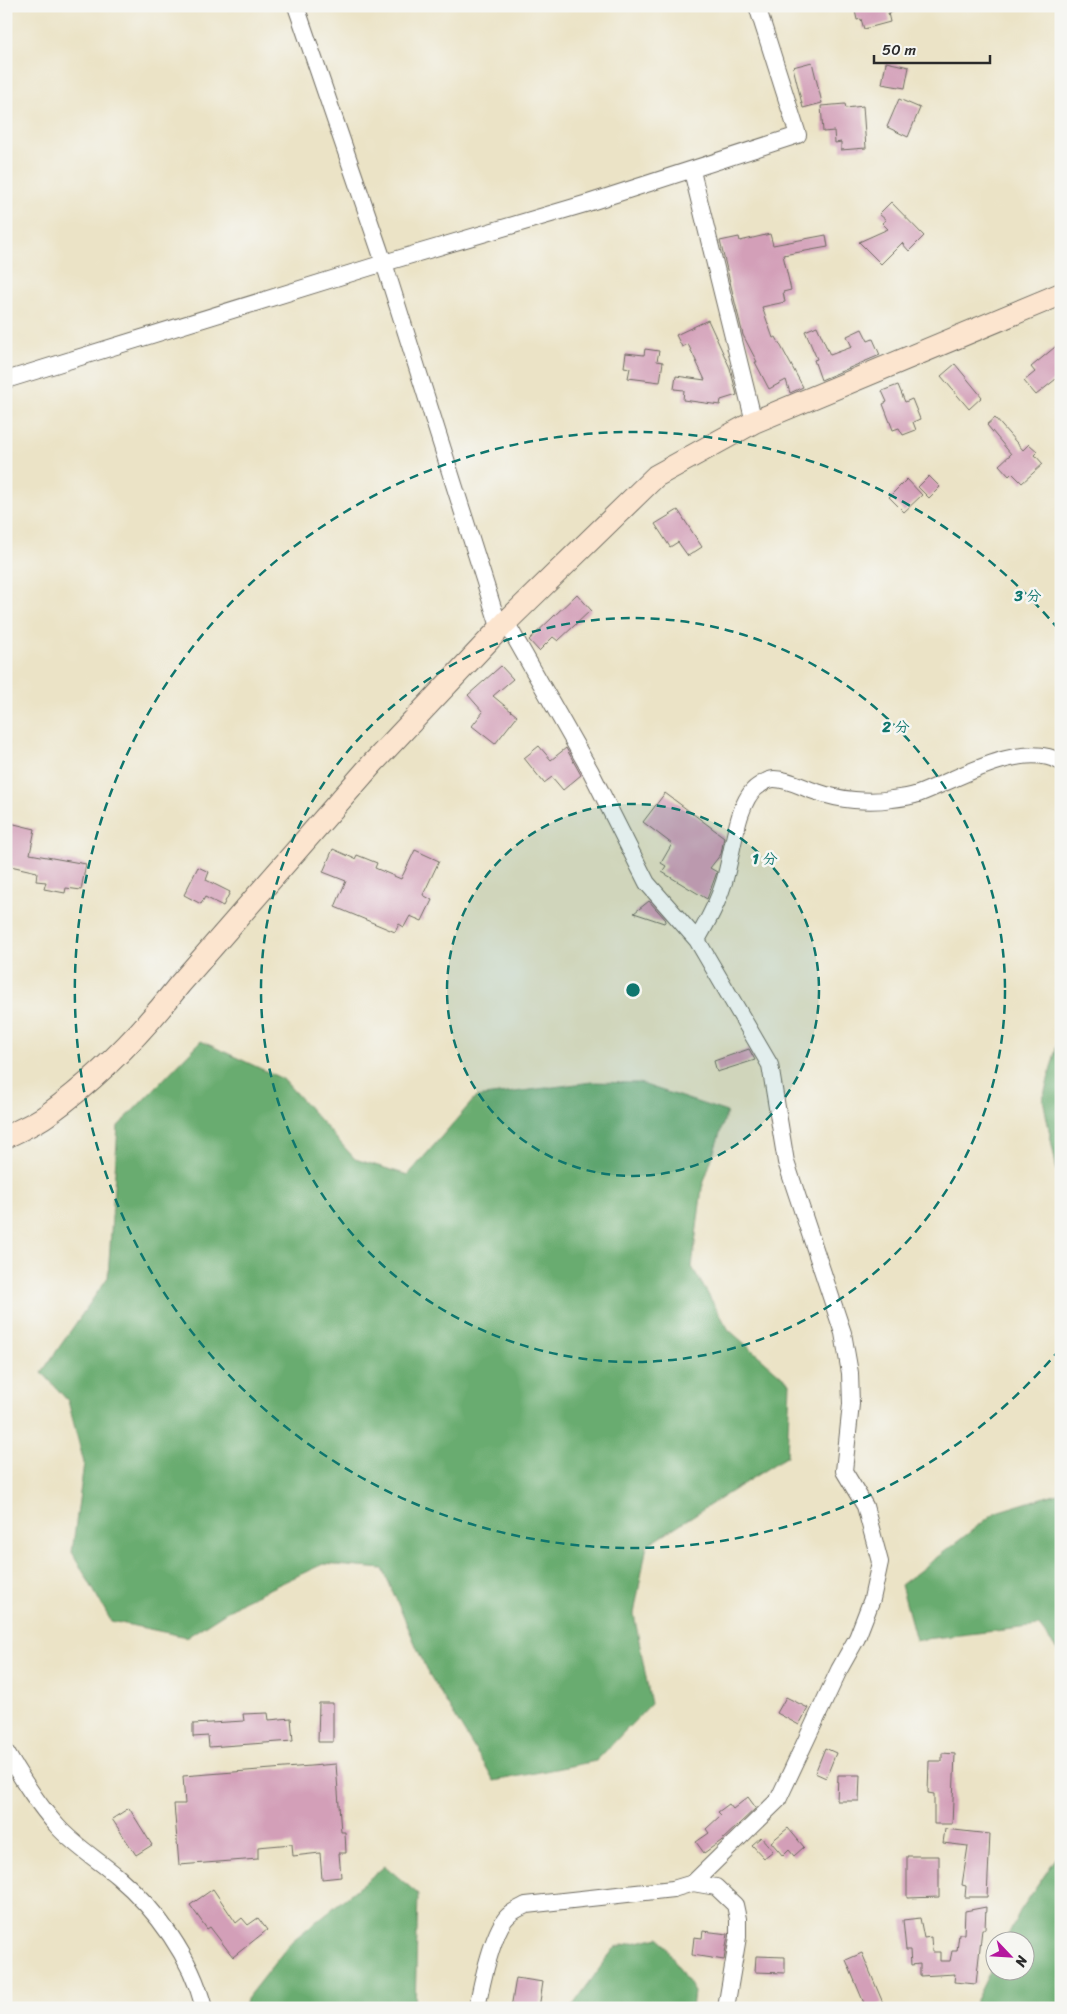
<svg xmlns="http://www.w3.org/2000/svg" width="1067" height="2014" font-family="Sriracha,'Klee One',sans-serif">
	<rect width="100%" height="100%" fill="#f6f6f2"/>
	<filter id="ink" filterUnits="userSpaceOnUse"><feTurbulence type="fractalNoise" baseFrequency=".02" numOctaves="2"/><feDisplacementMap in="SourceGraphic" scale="10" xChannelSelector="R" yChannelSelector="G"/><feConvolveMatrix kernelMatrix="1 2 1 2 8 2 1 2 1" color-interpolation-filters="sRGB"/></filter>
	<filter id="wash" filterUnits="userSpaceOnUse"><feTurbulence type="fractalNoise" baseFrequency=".0096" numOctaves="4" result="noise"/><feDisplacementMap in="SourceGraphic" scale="20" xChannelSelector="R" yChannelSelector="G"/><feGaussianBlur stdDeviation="1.12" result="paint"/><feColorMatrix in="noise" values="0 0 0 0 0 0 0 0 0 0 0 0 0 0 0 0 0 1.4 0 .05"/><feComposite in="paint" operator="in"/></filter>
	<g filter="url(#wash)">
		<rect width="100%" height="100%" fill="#ebe3c6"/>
		<!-- forest -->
		<path fill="#69ac6f" stroke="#4a6c4d" d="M 1061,1029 L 1061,1191 L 1043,1099 Z
			M 201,1041 L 283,1079 L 355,1159 L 408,1175 L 476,1097 L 592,1082 L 639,1083 L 727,1112 L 702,1188 L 692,1267 L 729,1330 L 790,1383 L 787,1456 L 647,1545 L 634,1614 L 651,1704 L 596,1761 L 494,1781 L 426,1669 L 383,1569 L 323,1564 L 243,1601 L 187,1637 L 111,1621 L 72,1552 L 84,1463 L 68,1401 L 42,1372 L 108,1277 L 118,1126 Z
			M 1061,1492 L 1061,1655 L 1039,1626 L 916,1640 L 901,1585 L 996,1512 Z
			M 1061,1851 L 1061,2008 L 972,2008 L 994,1963 L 994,1972 L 1024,1972 L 1024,1942 L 1005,1941 L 1020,1911 Z
			M 385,1866 L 418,1894 L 415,2008 L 244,2008 L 246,1999 L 292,1941 Z
			M 660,1937 L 694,1992 L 692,2008 L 571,2008 L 615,1947 Z"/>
		<g id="blocks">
			<!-- building -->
			<path fill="#d39fb8" d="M 854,6 L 894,6 L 895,11 L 888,13 L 890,22 L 864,29 L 861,19 L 857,20 Z
				M 812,62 L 822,103 L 803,108 L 793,67 Z
				M 886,62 L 909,67 L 905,88 L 882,84 Z
				M 899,99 L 920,108 L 908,137 L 887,127 Z
				M 845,104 L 846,108 L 863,106 L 866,148 L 841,150 L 841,142 L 835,143 L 834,131 L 823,132 L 821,106 Z
				M 891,202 L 924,236 L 909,251 L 902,243 L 881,264 L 859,242 L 888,229 L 882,223 L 886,220 L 879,214 Z
				M 770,234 L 773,245 L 826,235 L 828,247 L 783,255 L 791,290 L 783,292 L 785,302 L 762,307 L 773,338 L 776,337 L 803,387 L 790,393 L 786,380 L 769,389 L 755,362 L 757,362 L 743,335 L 720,241 L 739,237 L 740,241 Z
				M 708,320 L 730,368 L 737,395 L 721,400 L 720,405 L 683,400 L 684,390 L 674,389 L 676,376 L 705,380 L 688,344 L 682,347 L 676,335 Z
				M 817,326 L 830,355 L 852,347 L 847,336 L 862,329 L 868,341 L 873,339 L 880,355 L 821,380 L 814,360 L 817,359 L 805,331 Z
				M 1061,342 L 1061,375 L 1036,395 L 1024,381 L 1035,372 L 1031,367 Z
				M 645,349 L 659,351 L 657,361 L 663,362 L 660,382 L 628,378 L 630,368 L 624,367 L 626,353 L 644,355 Z
				M 955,364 L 982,397 L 969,409 L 941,376 Z
				M 898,385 L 905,402 L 912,399 L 920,419 L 913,422 L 916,430 L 903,435 L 899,428 L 893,430 L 883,404 L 887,402 L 882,391 Z
				M 995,418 L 1023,450 L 1029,444 L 1038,452 L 1035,455 L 1043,464 L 1022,483 L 1012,473 L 1009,476 L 999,465 L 1011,454 L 987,425 Z
				M 929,476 L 940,487 L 929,498 L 918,487 Z
				M 907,479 L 922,495 L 904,512 L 889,497 Z
				M 678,510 L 702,547 L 688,556 L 678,542 L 670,547 L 655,524 Z
				M 577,594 L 591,610 L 558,641 L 553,637 L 539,651 L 529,640 Z
				M 501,666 L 513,679 L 493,696 L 517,716 L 495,744 L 472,726 L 483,712 L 468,695 Z
				M 539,746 L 551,760 L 566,748 L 581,775 L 563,790 L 552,777 L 544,783 L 524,758 Z
				M 665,793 L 724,837 L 721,854 L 710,868 L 717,872 L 707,899 L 662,872 L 666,866 L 661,863 L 672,844 L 643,822 Z
				M 6,822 L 35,829 L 30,854 L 86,864 L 81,890 L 66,888 L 65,893 L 44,889 L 46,882 L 36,881 L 37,872 L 6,865 Z
				M 333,849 L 355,859 L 357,855 L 377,863 L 375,868 L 401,879 L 415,850 L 439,861 L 423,895 L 432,900 L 422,921 L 410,916 L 404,927 L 399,924 L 395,932 L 335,907 L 346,881 L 323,872 Z
				M 198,867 L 209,872 L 206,880 L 230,892 L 223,906 L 205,897 L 201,904 L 184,895 Z
				M 649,901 L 666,920 L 664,923 L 634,913 Z
				M 749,1049 L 755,1060 L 717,1072 L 714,1061 Z
				M 786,1697 L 808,1708 L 799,1725 L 777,1713 Z
				M 319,1703 L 333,1703 L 333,1742 L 318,1742 Z
				M 268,1713 L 269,1720 L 291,1718 L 293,1741 L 209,1747 L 208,1736 L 193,1737 L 193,1724 L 244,1721 L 243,1714 Z
				M 825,1748 L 836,1753 L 826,1778 L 815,1773 Z
				M 942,1753 L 955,1754 L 952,1824 L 934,1824 L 934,1794 L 928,1793 L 929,1761 L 942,1761 Z
				M 336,1764 L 341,1832 L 345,1832 L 346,1853 L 339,1853 L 341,1877 L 322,1879 L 320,1853 L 293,1856 L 292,1844 L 258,1847 L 258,1859 L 179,1865 L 174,1804 L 185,1804 L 183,1776 Z
				M 838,1775 L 860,1775 L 859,1801 L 837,1801 Z
				M 748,1797 L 756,1808 L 721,1841 L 704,1853 L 696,1842 L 709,1833 L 706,1829 L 721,1815 L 718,1812 L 729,1804 L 733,1809 Z
				M 129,1808 L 152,1845 L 136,1855 L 112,1819 Z
				M 788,1828 L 804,1847 L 794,1856 L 789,1850 L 783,1856 L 771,1842 Z
				M 945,1829 L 990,1834 L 987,1897 L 965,1897 L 966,1886 L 962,1885 L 968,1846 L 943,1843 Z
				M 761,1837 L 773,1851 L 764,1858 L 752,1845 Z
				M 907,1856 L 939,1856 L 939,1897 L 907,1898 Z
				M 213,1889 L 236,1923 L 242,1918 L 248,1925 L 258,1918 L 267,1930 L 233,1957 L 210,1927 L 207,1929 L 190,1905 Z
				M 986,1907 L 985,1929 L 982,1929 L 976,1984 L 954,1982 L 955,1974 L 920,1976 L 920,1964 L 911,1965 L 910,1950 L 906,1950 L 903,1920 L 920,1918 L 924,1938 L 931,1937 L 932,1952 L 940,1952 L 940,1961 L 950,1961 L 952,1951 L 957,1951 L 959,1934 L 964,1934 L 965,1911 Z
				M 703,1931 L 728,1934 L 724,1960 L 692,1955 L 694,1937 L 702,1938 Z
				M 862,1953 L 883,2003 L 872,2008 L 866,2008 L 846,1960 Z
				M 756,1956 L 785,1957 L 785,1973 L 755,1972 Z
				M 516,1978 L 543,1982 L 539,2008 L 511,2008 Z"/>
		</g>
	</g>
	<g filter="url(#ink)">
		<use href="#blocks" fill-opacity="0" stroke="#6e6b61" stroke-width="1"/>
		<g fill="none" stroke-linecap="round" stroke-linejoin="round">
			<!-- street casing -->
			<g stroke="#6e6b61" stroke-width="18">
				<path id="street" d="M 296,6 L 384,263 L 500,630
					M 692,171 L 754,422
					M 6,380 L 384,263 L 588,203 L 798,135 L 757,6
					M 697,940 C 707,922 717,905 723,885 C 732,861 736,801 757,787 C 761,784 769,779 774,779 C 789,779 803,788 817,792 C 839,800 869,803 892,799 C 901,798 910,797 918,794 C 956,780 1022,739 1061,762
					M 6,1752 C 22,1779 38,1805 58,1827 C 75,1846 98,1860 117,1876 C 157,1910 191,1957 204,2008
					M 693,1883 L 716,1887 L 735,1905 L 738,1919 L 738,1937 L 726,2008
					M 477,2008 C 481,1987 493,1928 509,1915 C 513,1911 520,1908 526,1905 L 673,1889 L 693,1883 L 739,1838 L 778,1800 L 839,1670 L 857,1638 L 872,1599 L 880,1562 L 865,1506 L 844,1471 L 851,1404 L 850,1373 L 843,1333 L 786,1162 L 770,1065 L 697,940 L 647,883 L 591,772 L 506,622"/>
			</g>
			<!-- secondary casing -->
			<g stroke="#6e6b61" stroke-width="24">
				<path id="secondary" d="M 6,1137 C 19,1130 35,1124 47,1115 C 98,1078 141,1034 180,984 L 372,764 L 506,622 L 656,476 L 754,422 L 1061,294"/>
			</g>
			<!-- street -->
			<use href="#street" stroke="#fff" stroke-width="16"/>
			<!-- secondary -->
			<use href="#secondary" stroke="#fce5cf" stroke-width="22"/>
		</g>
	</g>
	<!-- distance rings -->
	<circle cx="633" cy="990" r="186" fill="#0f766e" fill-opacity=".12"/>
	<g fill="none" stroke="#0f766e" stroke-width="2.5" stroke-dasharray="9 6">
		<circle cx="633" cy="990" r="186"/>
		<circle cx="633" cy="990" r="372"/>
		<path d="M1060 1349A558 558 0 1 1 1060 631"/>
	</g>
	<circle cx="633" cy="990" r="8" fill="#0f766e" stroke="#f6f6f2" stroke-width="2.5"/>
	<g font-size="15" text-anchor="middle" font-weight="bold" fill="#0f766e" stroke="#f6f6f2" stroke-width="5" stroke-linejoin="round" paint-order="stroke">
		<text x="1028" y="601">3 分</text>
		<text x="896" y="732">2 分</text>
		<text x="765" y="864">1 分</text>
	</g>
	<!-- margin -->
	<rect width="1067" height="2014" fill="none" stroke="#f6f6f2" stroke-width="25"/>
	<!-- north arrow -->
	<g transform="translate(1010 1956) rotate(115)"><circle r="24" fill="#f6f6f2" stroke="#a5a5a2"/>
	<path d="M0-4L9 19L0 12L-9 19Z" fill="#b5179e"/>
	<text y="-8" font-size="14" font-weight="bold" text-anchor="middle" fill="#2b2b2b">N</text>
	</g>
	<!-- scale -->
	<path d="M874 55v8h116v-8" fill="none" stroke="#2b2b2b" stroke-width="2.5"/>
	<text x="882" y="55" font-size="15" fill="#2b2b2b" stroke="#f6f6f2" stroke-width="4" paint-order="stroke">50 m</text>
</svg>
